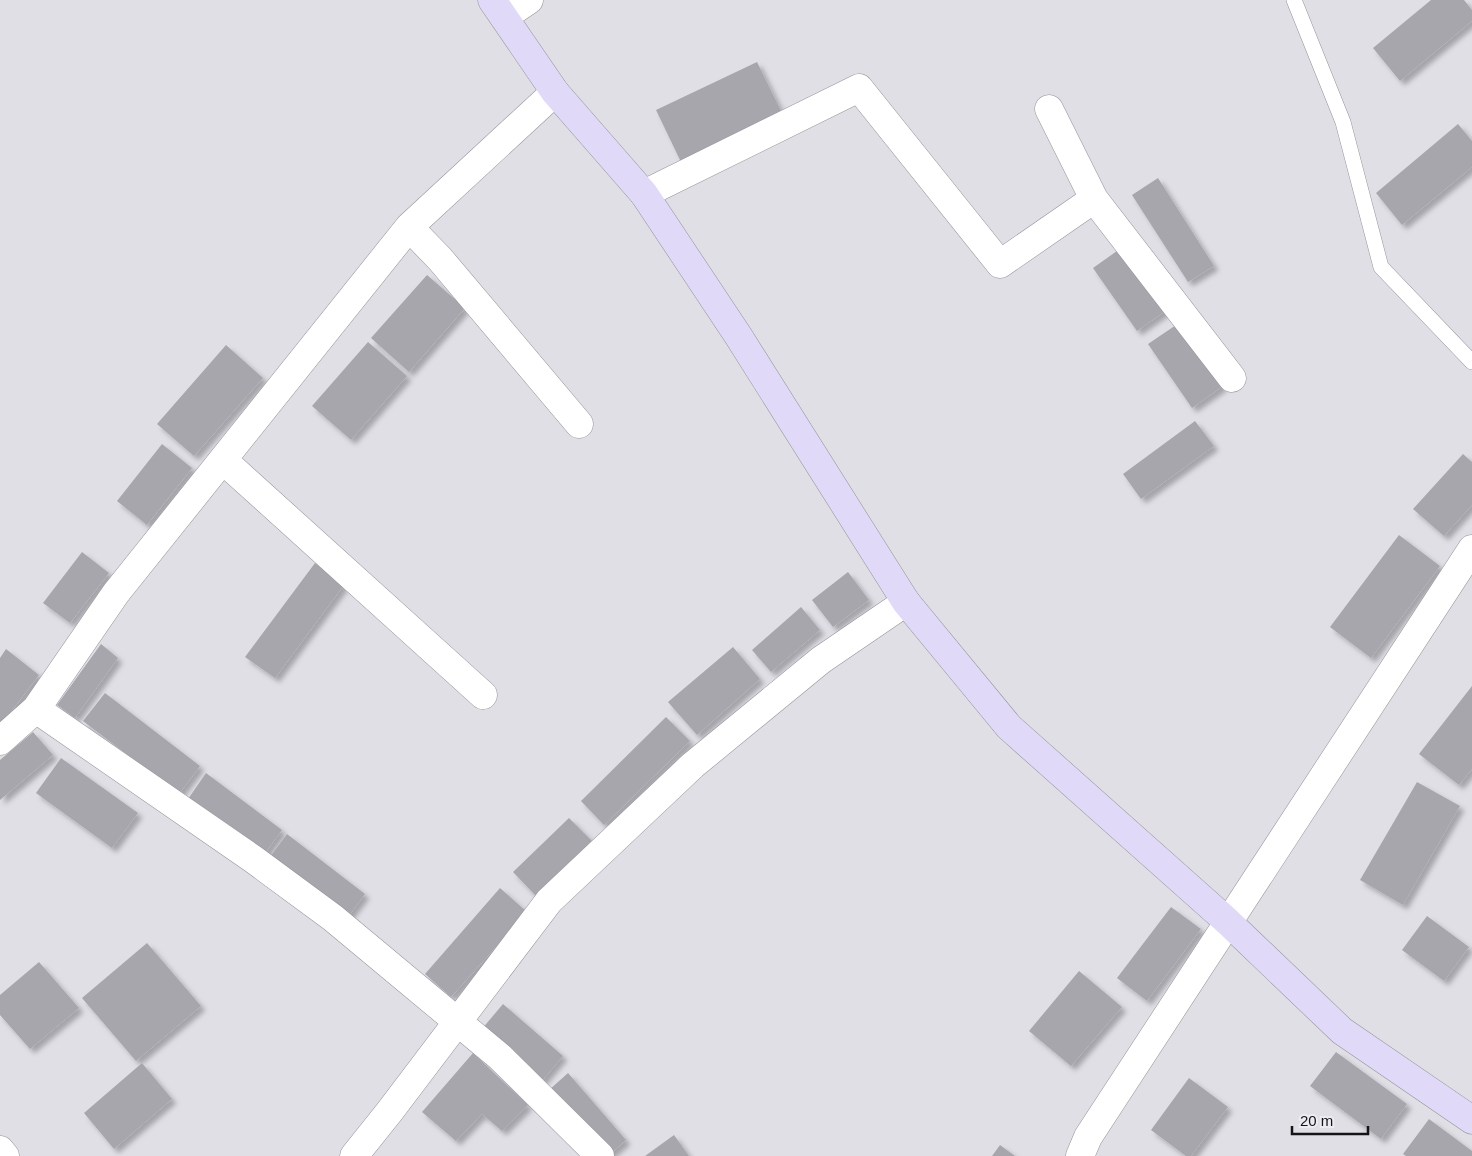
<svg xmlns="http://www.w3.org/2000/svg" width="1472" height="1156" font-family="Arial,sans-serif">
	<defs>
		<filter id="shadow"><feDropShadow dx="4.5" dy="4.5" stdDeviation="2.5" flood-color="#0004"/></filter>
	</defs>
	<rect width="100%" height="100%" fill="#e0dfe6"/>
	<!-- building -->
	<path fill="#a7a6ad" filter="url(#shadow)" d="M 1431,0 L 1464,0 L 1472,10 L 1472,21 L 1400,81 L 1373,48 Z
		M 757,62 L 782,113 L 681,162 L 656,110 Z
		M 1458,124 L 1472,141 L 1472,167 L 1402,225 L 1376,193 Z
		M 1158,178 L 1214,266 L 1188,282 L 1132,195 Z
		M 1124,246 L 1168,309 L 1137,331 L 1093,268 Z
		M 427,275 L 465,308 L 409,372 L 371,338 Z
		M 1179,323 L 1223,386 L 1192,408 L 1148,344 Z
		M 368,342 L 407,376 L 351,440 L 312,406 Z
		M 226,345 L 263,378 L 194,456 L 157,424 Z
		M 1195,421 L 1214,446 L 1141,499 L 1123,474 Z
		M 162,444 L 192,468 L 147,525 L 117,501 Z
		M 1463,454 L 1472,462 L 1472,505 L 1444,536 L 1413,509 Z
		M 1399,535 L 1440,566 L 1371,658 L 1330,627 Z
		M 82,552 L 109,573 L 70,623 L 43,603 Z
		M 315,563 L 344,585 L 275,678 L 245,657 Z
		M 848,572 L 869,600 L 833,627 L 812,600 Z
		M 801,607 L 820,630 L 771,672 L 752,650 Z
		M 101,644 L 118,658 L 75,718 L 57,705 Z
		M 733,647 L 760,679 L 697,735 L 668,702 Z
		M 6,649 L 39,675 L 0,726 L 0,658 Z
		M 1472,686 L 1472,769 L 1459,785 L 1419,754 Z
		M 105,693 L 200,766 L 179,794 L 83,721 Z
		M 666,717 L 690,741 L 604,825 L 581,801 Z
		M 33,732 L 53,755 L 0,800 L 0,760 Z
		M 61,758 L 138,813 L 112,848 L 36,793 Z
		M 206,773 L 282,830 L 263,856 L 188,799 Z
		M 1417,782 L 1460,806 L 1403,905 L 1360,880 Z
		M 569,818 L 592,841 L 536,896 L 513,872 Z
		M 287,834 L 365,894 L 347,918 L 269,858 Z
		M 500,888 L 527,912 L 451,997 L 425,974 Z
		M 1171,907 L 1201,929 L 1147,1001 L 1117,978 Z
		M 1427,916 L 1469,947 L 1444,981 L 1402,950 Z
		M 147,943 L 201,1006 L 136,1061 L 82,998 Z
		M 39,962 L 79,1008 L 30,1049 L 0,1015 L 0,995 Z
		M 1079,971 L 1122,1007 L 1071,1066 L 1029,1031 Z
		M 503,1004 L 563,1056 L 541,1082 L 481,1030 Z
		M 1336,1052 L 1407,1104 L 1381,1139 L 1310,1086 Z
		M 473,1053 L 528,1105 L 502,1131 L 482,1114 L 456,1141 L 422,1112 Z
		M 142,1063 L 172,1099 L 114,1149 L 84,1113 Z
		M 568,1073 L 626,1140 L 608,1156 L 549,1090 Z
		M 1189,1078 L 1228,1107 L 1191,1156 L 1186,1156 L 1151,1130 Z
		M 1429,1119 L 1472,1151 L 1472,1156 L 1406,1156 L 1403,1154 Z
		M 674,1135 L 689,1156 L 645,1156 Z
		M 1000,1145 L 1015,1156 L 992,1156 Z"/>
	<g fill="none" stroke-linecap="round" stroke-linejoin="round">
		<!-- lane casing -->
		<g stroke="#949399" stroke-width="16">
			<path id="lane" d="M 1294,0 L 1343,122 L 1381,267 L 1472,362"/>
		</g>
		<!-- street casing -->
		<g stroke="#949399" stroke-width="29">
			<path id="street" d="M 504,17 L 529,0
				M 644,194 L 859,88 L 1000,264 L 1094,199 L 1049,109
				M 1094,199 L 1232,378
				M 409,227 L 440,259 L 579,424
				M 224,461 L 483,695
				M 36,709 L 253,859 L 333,918 L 500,1057 L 600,1156
				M 0,741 L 36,709 L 116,593 L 409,227 L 555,92
				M 0,1150 L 5,1156
				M 354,1156 L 390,1111 L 549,901 L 693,765 L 821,660 L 906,602
				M 1080,1156 L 1088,1137 L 1472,549"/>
		</g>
		<!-- secondary casing -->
		<g stroke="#949399" stroke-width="29">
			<path id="secondary" d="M 492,0 L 555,92 L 644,194 L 739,337 L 906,602 L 1009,727 L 1227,921 L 1342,1031 L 1472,1120"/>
		</g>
		<!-- lane -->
		<use href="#lane" stroke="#fff" stroke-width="15"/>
		<!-- street -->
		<use href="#street" stroke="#fff" stroke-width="28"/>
		<!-- secondary -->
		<use href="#secondary" stroke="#e0d9f7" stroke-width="28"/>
	</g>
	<!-- scale -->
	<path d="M1292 1126v8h76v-8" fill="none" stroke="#151517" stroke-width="2.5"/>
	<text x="1300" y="1126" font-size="15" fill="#151517" stroke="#edecf3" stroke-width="4" paint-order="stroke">20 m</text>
</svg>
